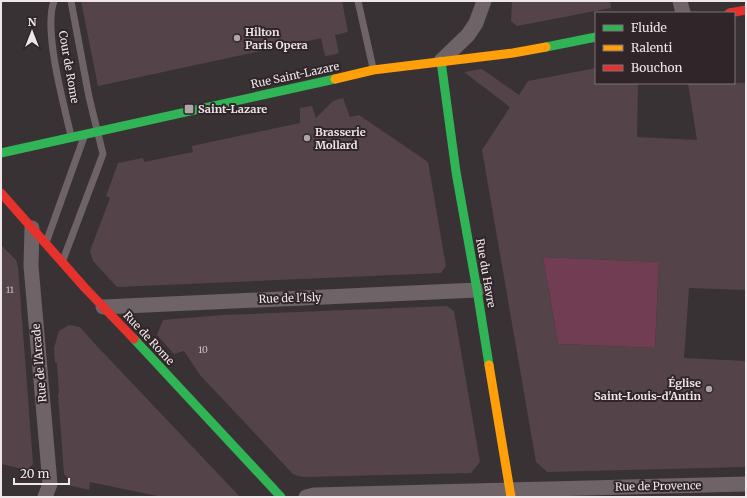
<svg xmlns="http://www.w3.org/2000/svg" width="747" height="498" font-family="Merriweather,serif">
	<rect width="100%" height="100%" fill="#383234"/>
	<!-- green -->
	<path fill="#713d52" d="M 543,257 L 659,262 L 655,348 L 558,344 Z"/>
	<!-- building -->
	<path fill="#54444a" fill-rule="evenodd" d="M 81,1 L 342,1 L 348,32 L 335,35 L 339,53 L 332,55 L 325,56 L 321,38 L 98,86 Z
		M 512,1 L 610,1 L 611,8 L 517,26 L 511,21 Z
		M 596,68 L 596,83 L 638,83 L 637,137 L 697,140 L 688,83 L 746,83 L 746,290 L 689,288 L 684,358 L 746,361 L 746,467 L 547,472 L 536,462 L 482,150 L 510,107 L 464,72 L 482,69 L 519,95 L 528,81 ZM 543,257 L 659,262 L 655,348 L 558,344 Z
		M 343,98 L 350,117 L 359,115 L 428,162 L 446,266 L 441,273 L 117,287 L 93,261 L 90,251 L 110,198 L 106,196 L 118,163 L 143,158 L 144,162 L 193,152 L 192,146 L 300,123 L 300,108 L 312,106 L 316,118 L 333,101 Z
		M 1,245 L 16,260 L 18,267 L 33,464 L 27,470 L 1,464 Z
		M 447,306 L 454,311 L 480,462 L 471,473 L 303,477 L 298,476 L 293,474 L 200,375 L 184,351 L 174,354 L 157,335 L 163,320 L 223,315 Z
		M 69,325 L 80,327 L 95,344 L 240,497 L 162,497 L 90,482 L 89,490 L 68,485 L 69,479 L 64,474 L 58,394 L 59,393 L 57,363 L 55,363 L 54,348 L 59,331 Z"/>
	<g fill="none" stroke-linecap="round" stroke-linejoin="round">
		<!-- lane -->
		<path stroke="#6e6367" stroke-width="7" d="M 54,1 C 43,30 64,105 71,136
			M 358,1 L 373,68
			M 47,240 L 84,137
			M 63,260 L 103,154 L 89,97 L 71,1"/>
		<!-- street -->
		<path stroke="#6e6367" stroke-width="15" d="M 680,1 L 683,13
			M 441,61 L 468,35 L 476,23 L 484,1
			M 32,228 L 31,266 L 50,484 L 45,497
			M 103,307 L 477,290
			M 306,497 L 314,495 L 746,484"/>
		<!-- fast -->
		<path stroke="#30b455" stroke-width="9" d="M 546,47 L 596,37
			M 441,61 L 456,172 L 477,290 L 489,365
			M 1,153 L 335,79
			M 134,339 L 281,497"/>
		<!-- slow -->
		<path stroke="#ff9f0a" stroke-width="9" d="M 335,79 L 373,70 L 513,53 L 546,47
			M 489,365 L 511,497"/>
		<!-- jam -->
		<path stroke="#e5322d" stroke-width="9" d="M 729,13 L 746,10
			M 1,193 L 85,288 L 134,339"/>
	</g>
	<!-- markers -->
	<g fill="#aea7a9" stroke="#302529" stroke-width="1.5">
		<circle cx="237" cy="38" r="4"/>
		<rect x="184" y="104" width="10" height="10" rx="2"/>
		<circle cx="307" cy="138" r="4"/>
		<circle cx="709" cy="389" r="4"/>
	</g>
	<g text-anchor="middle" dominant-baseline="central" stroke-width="4" stroke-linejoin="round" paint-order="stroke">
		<!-- number labels -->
		<g font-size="9" fill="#c8bec0">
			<text x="10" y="289">11</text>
			<text x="203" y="349">10</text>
		</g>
		<!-- poi labels -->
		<g font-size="11" font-weight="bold" fill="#eee6e8" stroke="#302529" text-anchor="start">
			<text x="245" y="32">Hilton<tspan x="245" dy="13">Paris Opera</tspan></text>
			<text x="198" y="109">Saint-Lazare</text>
			<text x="315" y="132">Brasserie<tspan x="315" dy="13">Mollard</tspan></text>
			<text x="701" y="383" text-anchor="end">Église<tspan x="701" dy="13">Saint-Louis-d'Antin</tspan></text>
		</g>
		<!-- street labels -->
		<g font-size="11" fill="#eee6e8" stroke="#302529">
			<text transform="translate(69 67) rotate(80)">Cour de Rome</text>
			<text transform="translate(295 75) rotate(-12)">Rue Saint-Lazare</text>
			<text transform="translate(486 273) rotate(80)">Rue du Havre</text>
			<text transform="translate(290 298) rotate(-2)">Rue de l'Isly</text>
			<text transform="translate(149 338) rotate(47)">Rue de Rome</text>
			<text transform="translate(39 363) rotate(-95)">Rue de l'Arcade</text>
			<text transform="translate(658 486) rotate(-1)">Rue de Provence</text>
		</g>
	</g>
	<!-- border -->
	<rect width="747" height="498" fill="none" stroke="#eee6e8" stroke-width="4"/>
	<!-- legend -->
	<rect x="595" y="12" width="140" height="72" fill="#302529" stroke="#7c7275"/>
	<rect x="603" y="25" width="20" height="6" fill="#30b455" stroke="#7c7275"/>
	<text x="631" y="32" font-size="12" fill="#eee6e8">Fluide</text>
	<rect x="603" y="45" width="20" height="6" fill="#ff9f0a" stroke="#7c7275"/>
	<text x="631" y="52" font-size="12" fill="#eee6e8">Ralenti</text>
	<rect x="603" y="65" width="20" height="6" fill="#e5322d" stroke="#7c7275"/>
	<text x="631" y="72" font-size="12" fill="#eee6e8">Bouchon</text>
	<!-- north arrow -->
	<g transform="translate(32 32)" stroke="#302529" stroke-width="3" paint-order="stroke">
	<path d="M0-3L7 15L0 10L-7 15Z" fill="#eee6e8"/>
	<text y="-6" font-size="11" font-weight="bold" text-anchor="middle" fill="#eee6e8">N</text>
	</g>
	<!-- scale -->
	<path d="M14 478v6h55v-6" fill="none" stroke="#eee6e8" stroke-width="2"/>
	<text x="20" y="478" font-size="12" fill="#eee6e8" stroke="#302529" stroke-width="3" paint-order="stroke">20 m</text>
</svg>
